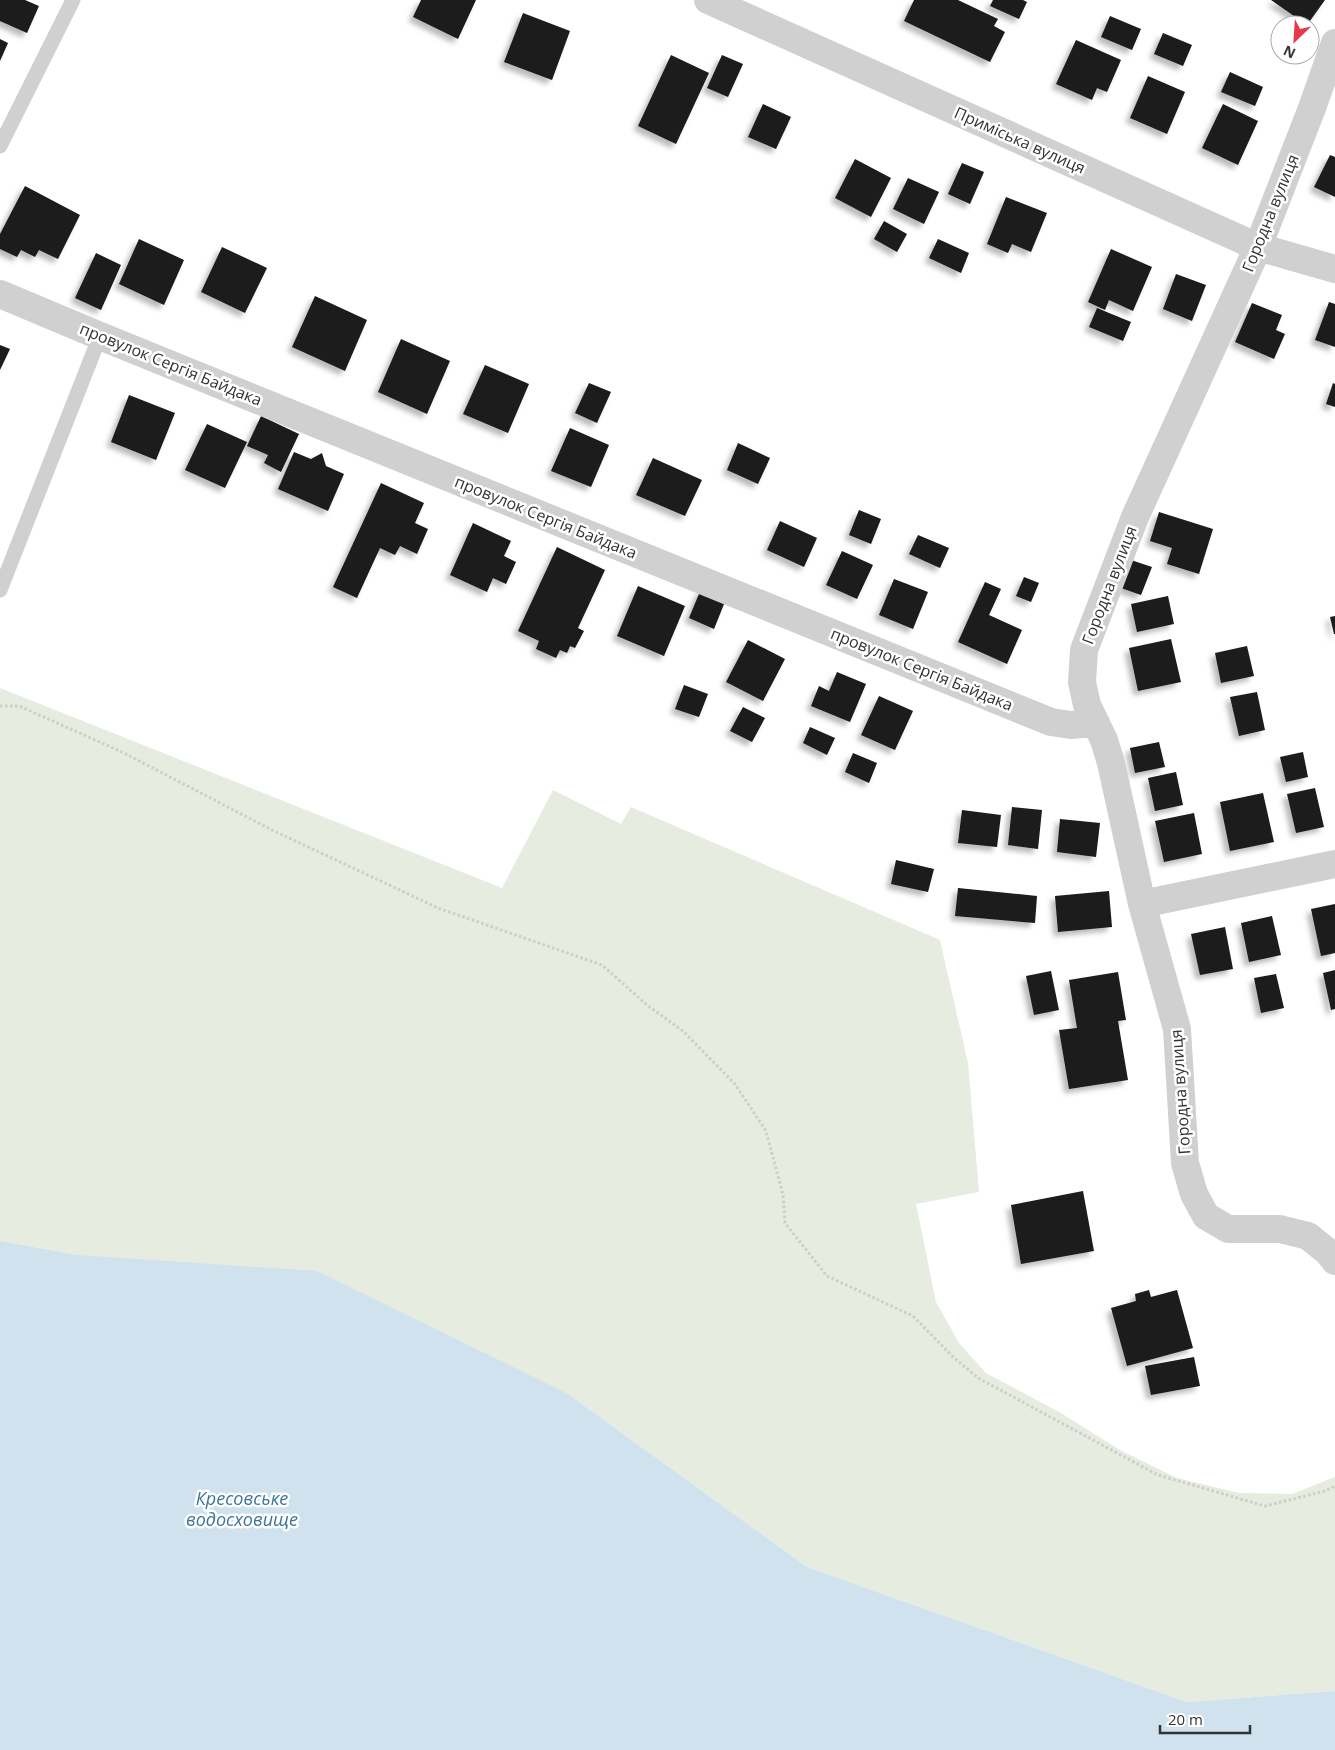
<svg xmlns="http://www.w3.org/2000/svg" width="1335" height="1750" font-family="'Open Sans',sans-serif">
	<defs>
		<filter id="shadow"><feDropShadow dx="-4.5" dy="4.5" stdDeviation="2.5" flood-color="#0004"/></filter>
	</defs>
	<rect width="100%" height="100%" fill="#fff"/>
	<!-- green -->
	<path fill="#e6ecdf" d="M 0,688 L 502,888 L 553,790 L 621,824 L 631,807 L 940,940 L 968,1063 L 979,1192 L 916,1204 L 936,1302 L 959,1343 L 986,1373 L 1061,1413 L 1120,1450 L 1177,1478 L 1239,1493 L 1292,1494 L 1335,1477 L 1335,1691 L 1187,1702 L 807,1567 L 568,1394 L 78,1255 L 0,1241 Z"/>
	<!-- water -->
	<path fill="#cfe2ee" d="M 0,1241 L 78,1255 L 317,1271 L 568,1394 L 807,1567 L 1187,1702 L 1335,1691 L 1335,1750 L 0,1750 Z"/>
	<!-- building -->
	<path fill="#1a1a1a" filter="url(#shadow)" d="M 0,0 L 25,0 L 39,6 L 27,33 L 0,21 Z
		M 421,0 L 476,0 L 458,39 L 413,17 Z
		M 914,0 L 958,0 L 998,19 L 994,26 L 1005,32 L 990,62 L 904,21 Z
		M 993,0 L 1023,0 L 1027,2 L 1019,19 L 990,6 Z
		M 1271,0 L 1325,0 L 1307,25 Z
		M 523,13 L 570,31 L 552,80 L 504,62 Z
		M 1110,16 L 1141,29 L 1132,50 L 1101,37 Z
		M 1163,33 L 1192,45 L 1183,66 L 1154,54 Z
		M 0,39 L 8,43 L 0,61 Z
		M 1076,40 L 1121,60 L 1107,92 L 1097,88 L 1092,100 L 1056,84 Z
		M 671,55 L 709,73 L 676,144 L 638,126 Z
		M 722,55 L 743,64 L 728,97 L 707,88 Z
		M 1230,72 L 1263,87 L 1255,106 L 1221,92 Z
		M 1148,76 L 1185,92 L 1167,134 L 1130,118 Z
		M 763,104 L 791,117 L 776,149 L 748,137 Z
		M 1223,104 L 1258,121 L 1238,165 L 1202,148 Z
		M 1330,155 L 1335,157 L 1335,197 L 1314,187 Z
		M 855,159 L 891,178 L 871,217 L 835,198 Z
		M 962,163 L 984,172 L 970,204 L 948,194 Z
		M 908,178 L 939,192 L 924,224 L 893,209 Z
		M 25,186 L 80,215 L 58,259 L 39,250 L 35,257 L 21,250 L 17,257 L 0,249 L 0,234 Z
		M 1006,197 L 1047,213 L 1031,252 L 1012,244 L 1008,253 L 987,244 Z
		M 884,221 L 907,234 L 897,252 L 874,239 Z
		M 139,239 L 184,260 L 164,305 L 119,284 Z
		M 938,239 L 969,253 L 961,273 L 929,258 Z
		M 222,247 L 267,268 L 245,313 L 201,292 Z
		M 1111,249 L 1152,267 L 1133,311 L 1109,300 L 1105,310 L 1088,302 Z
		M 96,253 L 121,265 L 101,310 L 75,298 Z
		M 1176,274 L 1206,285 L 1192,321 L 1163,309 Z
		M 315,296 L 367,320 L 345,371 L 292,347 Z
		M 1329,302 L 1335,304 L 1335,347 L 1315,340 Z
		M 1252,303 L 1282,315 L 1276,330 L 1285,334 L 1274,359 L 1235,342 Z
		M 1097,308 L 1131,322 L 1123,341 L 1089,327 Z
		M 401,339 L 450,361 L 427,414 L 378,392 Z
		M 0,345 L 10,349 L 0,370 Z
		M 485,365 L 529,384 L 508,433 L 463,414 Z
		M 589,383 L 611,392 L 597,423 L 575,413 Z
		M 1333,383 L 1335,384 L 1335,407 L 1326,404 Z
		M 129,395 L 175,413 L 156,460 L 111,442 Z
		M 261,416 L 299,434 L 281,472 L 264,463 L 268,455 L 247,446 Z
		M 207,424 L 247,442 L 225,488 L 185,470 Z
		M 570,428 L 609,445 L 591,487 L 551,471 Z
		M 738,443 L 770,458 L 758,484 L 727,470 Z
		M 294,452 L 311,459 L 322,453 L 326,466 L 344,474 L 328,511 L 278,489 Z
		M 653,458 L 702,480 L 685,516 L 636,495 Z
		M 381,483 L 424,503 L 415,523 L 428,529 L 417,554 L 400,546 L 395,555 L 380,548 L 357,598 L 333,587 Z
		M 859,510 L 881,519 L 871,544 L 849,535 Z
		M 1159,512 L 1213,529 L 1199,574 L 1167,564 L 1172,548 L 1150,541 Z
		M 780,521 L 817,538 L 804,567 L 767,550 Z
		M 473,523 L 511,541 L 504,556 L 516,562 L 506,584 L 493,578 L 487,592 L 450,575 Z
		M 918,535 L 949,548 L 940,568 L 909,554 Z
		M 557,547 L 605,570 L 578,628 L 584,631 L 575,648 L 570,646 L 567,653 L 560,650 L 556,658 L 536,649 L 539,641 L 518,631 Z
		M 842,551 L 873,565 L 857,599 L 826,585 Z
		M 1131,560 L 1152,567 L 1141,595 L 1121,588 Z
		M 1024,577 L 1039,583 L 1031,602 L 1016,596 Z
		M 894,579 L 928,592 L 913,629 L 879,615 Z
		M 985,582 L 1001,589 L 989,615 L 1022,630 L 1007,664 L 958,642 Z
		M 638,586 L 685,606 L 664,656 L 617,636 Z
		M 701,589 L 726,599 L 714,629 L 689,618 Z
		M 1168,596 L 1174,624 L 1137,632 L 1131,604 Z
		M 1335,616 L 1335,634 L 1334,634 L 1330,617 Z
		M 1171,639 L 1181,682 L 1138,691 L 1129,648 Z
		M 748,640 L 785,659 L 763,701 L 726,682 Z
		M 1247,646 L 1254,676 L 1221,683 L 1215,653 Z
		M 837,672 L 866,684 L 850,722 L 811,706 L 819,686 L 829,691 Z
		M 684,685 L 708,694 L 699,717 L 675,709 Z
		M 1257,692 L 1265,730 L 1239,736 L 1230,697 Z
		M 879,696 L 913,711 L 895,750 L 861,735 Z
		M 743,707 L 765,718 L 752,742 L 730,731 Z
		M 810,727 L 835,738 L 827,755 L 803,743 Z
		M 1159,742 L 1165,767 L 1135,773 L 1130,748 Z
		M 1303,752 L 1308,777 L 1286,782 L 1280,757 Z
		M 853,753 L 877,763 L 869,783 L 845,772 Z
		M 1176,772 L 1183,805 L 1155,811 L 1148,778 Z
		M 1315,788 L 1324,827 L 1296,833 L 1287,794 Z
		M 1263,793 L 1274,842 L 1230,851 L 1220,802 Z
		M 1012,807 L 1042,810 L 1038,849 L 1008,845 Z
		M 962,810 L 1001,815 L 997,847 L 958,843 Z
		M 1194,813 L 1202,854 L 1164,862 L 1155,821 Z
		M 1060,819 L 1100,823 L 1096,857 L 1057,852 Z
		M 896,860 L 934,869 L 928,892 L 891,884 Z
		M 958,888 L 1037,896 L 1035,923 L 955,916 Z
		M 1109,891 L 1112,927 L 1058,932 L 1055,896 Z
		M 1335,904 L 1335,953 L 1321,956 L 1311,909 Z
		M 1272,916 L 1281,955 L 1249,962 L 1241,923 Z
		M 1225,927 L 1233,969 L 1200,975 L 1191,934 Z
		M 1335,970 L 1335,1009 L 1331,1010 L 1323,973 Z
		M 1051,971 L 1059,1010 L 1034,1015 L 1026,976 Z
		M 1118,972 L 1126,1020 L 1118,1021 L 1128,1080 L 1069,1089 L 1059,1030 L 1077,1028 L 1069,980 Z
		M 1276,974 L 1284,1008 L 1261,1013 L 1254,978 Z
		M 1083,1191 L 1094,1251 L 1021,1264 L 1011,1205 Z
		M 1149,1290 L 1151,1297 L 1177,1290 L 1193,1348 L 1127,1366 L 1111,1308 L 1136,1301 L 1135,1294 Z
		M 1194,1357 L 1200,1386 L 1151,1395 L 1145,1366 Z"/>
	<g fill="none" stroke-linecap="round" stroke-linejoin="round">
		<!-- path -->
		<path stroke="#cdcdcd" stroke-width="3" stroke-dasharray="2.5 2.5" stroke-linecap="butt" d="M 0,706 L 19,706 L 122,752 L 272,830 L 438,908 L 602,965 L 647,1005 L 683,1031 L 735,1084 L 766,1131 L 783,1195 L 785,1223 L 827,1276 L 913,1316 L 952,1356 L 978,1378 L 1158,1475 L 1265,1506 L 1325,1491 L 1335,1486"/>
		<!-- service -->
		<path stroke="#d0d0d0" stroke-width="15" d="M 0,146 L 73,0
			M 0,590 L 100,336"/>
		<!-- minor -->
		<path stroke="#d0d0d0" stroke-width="28" d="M 708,0 L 1258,247 L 1335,269
			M 1335,43 L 1312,108 L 1258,247 L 1135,517 L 1084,650 L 1082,682 L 1087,705 L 1104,740 L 1111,763 L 1142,904 L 1177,1029 L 1185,1163 L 1194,1194 L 1206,1216 L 1228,1229 L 1280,1229 L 1308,1236 L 1328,1252 L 1335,1261
			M 0,294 L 100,336 L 1051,722 L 1071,725 L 1096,723
			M 1142,904 L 1335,864"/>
	</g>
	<g text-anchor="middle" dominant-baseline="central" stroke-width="5" stroke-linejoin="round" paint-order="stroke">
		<!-- street labels -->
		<g font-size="16" fill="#333" stroke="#fff">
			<text transform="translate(1020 140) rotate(24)">Приміська вулиця</text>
			<text transform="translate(1270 213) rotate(-68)">Городна вулиця</text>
			<text transform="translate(171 364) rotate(22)">провулок Сергія Байдака</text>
			<text transform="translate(546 517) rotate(22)">провулок Сергія Байдака</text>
			<text transform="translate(1109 585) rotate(-69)">Городна вулиця</text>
			<text transform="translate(922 669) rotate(22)">провулок Сергія Байдака</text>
			<text transform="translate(1180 1092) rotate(-94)">Городна вулиця</text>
		</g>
		<!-- water labels -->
		<g font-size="18" font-style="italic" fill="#3f7597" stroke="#fff">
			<text x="242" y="1498">Кресовське<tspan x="242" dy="21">водосховище</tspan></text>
		</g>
	</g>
	<!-- north arrow -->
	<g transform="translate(1295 40) rotate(205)"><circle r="24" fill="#ffffff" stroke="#adadad"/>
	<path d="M0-4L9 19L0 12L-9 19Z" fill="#e63946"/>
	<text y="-8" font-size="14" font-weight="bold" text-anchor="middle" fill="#333333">N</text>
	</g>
	<!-- scale -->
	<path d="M1160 1725v8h90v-8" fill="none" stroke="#333333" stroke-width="2.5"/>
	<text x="1168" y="1725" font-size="15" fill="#333333" stroke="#ffffff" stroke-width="4" paint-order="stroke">20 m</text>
</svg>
